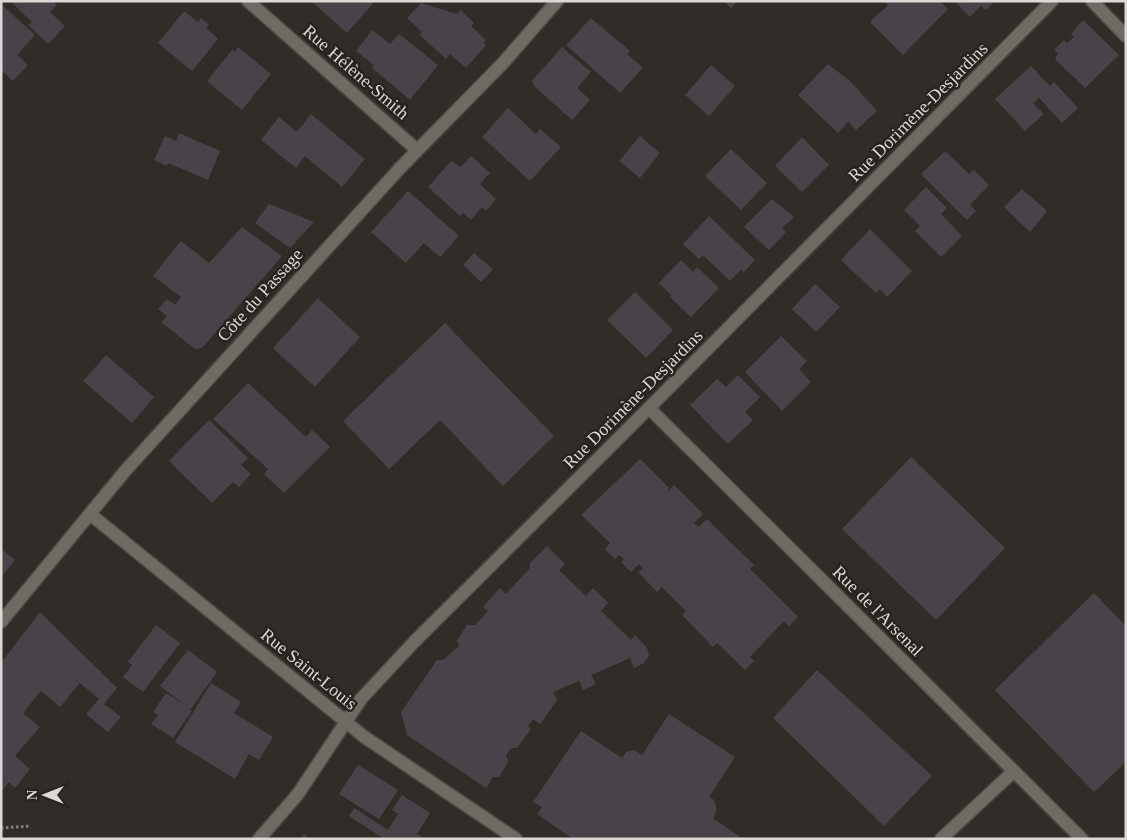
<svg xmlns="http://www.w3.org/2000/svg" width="1127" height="840" font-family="Georgia,serif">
	<rect width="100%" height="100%" fill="#302d28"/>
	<!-- building -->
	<path fill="#484348" d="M 10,1 L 53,1 L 57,5 L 50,12 L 65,26 L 48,44 L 28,25 L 32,22 Z
		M 311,1 L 375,1 L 347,33 Z
		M 724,1 L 738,1 L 731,8 Z
		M 884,1 L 940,1 L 948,9 L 903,55 L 870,22 L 888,5 Z
		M 954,1 L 995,1 L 986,10 L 981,6 L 970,17 Z
		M 421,3 L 457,14 L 461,10 L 474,23 L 471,26 L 486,40 L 484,43 L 486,45 L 466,68 L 450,54 L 446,59 L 420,35 L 422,32 L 407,18 Z
		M 1,4 L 35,35 L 17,55 L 28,65 L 13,81 L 1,70 Z
		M 184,11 L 198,22 L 201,18 L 209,25 L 206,28 L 218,39 L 192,71 L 158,43 Z
		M 591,18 L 630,51 L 627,54 L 643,68 L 620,93 L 566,45 Z
		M 1083,20 L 1119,55 L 1085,88 L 1055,59 L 1058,53 L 1054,50 L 1064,40 L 1067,43 L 1074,37 L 1071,34 Z
		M 372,30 L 390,44 L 399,34 L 438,65 L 410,100 L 372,68 L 374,65 L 356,51 Z
		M 238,47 L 271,74 L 242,110 L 207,81 L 232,50 L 235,52 Z
		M 562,47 L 591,72 L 577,88 L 590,100 L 572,120 L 534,86 L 532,81 Z
		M 828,64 L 850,81 L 877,111 L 856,130 L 848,122 L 838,133 L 798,95 Z
		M 711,65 L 735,86 L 709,116 L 685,95 Z
		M 1031,66 L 1050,86 L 1054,82 L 1078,108 L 1062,123 L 1039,98 L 1033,103 L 1044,114 L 1025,131 L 995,99 Z
		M 508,108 L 536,134 L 540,129 L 561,147 L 530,181 L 482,137 Z
		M 311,114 L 365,159 L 342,187 L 305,156 L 296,168 L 261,140 L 279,117 L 297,132 Z
		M 179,133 L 220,151 L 208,180 L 168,163 L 167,166 L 154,160 L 165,136 L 176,141 Z
		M 640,136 L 660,153 L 640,178 L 619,161 Z
		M 802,137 L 829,165 L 802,192 L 775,166 Z
		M 731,149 L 767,183 L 741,210 L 705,176 Z
		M 945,151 L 969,174 L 974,170 L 989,185 L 970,205 L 976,211 L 967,220 L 921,174 Z
		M 471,156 L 490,173 L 480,184 L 496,199 L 486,211 L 482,207 L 471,220 L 463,213 L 460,216 L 428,187 L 451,161 L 461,167 Z
		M 926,187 L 947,208 L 941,214 L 962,236 L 941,257 L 915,231 L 920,226 L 904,210 Z
		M 1022,189 L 1047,211 L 1030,232 L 1004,207 Z
		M 408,191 L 459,236 L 440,257 L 424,243 L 406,263 L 371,232 Z
		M 772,199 L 794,217 L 782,228 L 786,232 L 769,250 L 744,227 Z
		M 269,204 L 314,222 L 290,248 L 255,223 Z
		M 709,216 L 755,260 L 744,272 L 741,270 L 730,281 L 703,255 L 699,259 L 683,244 Z
		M 242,227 L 282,256 L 202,348 L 195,349 L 161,322 L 167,316 L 158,309 L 167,299 L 175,305 L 181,297 L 153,276 L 181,241 L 209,263 Z
		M 870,229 L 912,271 L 887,297 L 880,289 L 876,293 L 841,260 Z
		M 474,253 L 493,269 L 481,282 L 463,265 Z
		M 681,260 L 693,272 L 697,267 L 719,288 L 691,317 L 670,297 L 671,295 L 659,283 Z
		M 815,284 L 840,307 L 816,332 L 792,309 Z
		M 635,292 L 673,330 L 646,358 L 607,320 Z
		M 318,298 L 360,337 L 315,387 L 273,348 Z
		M 445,323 L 554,436 L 503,486 L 440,420 L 389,469 L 343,421 Z
		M 781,336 L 807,361 L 799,369 L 811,382 L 782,411 L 745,372 Z
		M 106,355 L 154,397 L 132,423 L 83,381 Z
		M 738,375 L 760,397 L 745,412 L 753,420 L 728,444 L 690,405 L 717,379 L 726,387 Z
		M 248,383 L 306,437 L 312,430 L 330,447 L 284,493 L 264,474 L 268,469 L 213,419 Z
		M 209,420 L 248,458 L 241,465 L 251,474 L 239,487 L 233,482 L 212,503 L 169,461 Z
		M 911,457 L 1005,548 L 936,620 L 842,529 Z
		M 640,459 L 669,488 L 667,493 L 674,485 L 703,514 L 694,523 L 699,527 L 707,519 L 754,565 L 750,569 L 798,617 L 789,626 L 784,621 L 750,657 L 754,661 L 745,670 L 717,643 L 713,647 L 682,615 L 686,611 L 662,587 L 657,592 L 638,572 L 643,568 L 639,564 L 631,572 L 621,562 L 624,559 L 619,555 L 615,559 L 605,549 L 610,543 L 581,515 Z
		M 547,546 L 565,564 L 559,570 L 586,596 L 593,588 L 608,603 L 601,611 L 631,640 L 635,635 L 647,648 L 649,656 L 644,663 L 634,668 L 630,658 L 591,675 L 596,684 L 583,690 L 579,681 L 553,692 L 557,700 L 540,724 L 533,719 L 528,726 L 531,729 L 517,748 L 511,748 L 506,755 L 508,762 L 499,777 L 493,777 L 486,788 L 407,735 L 401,712 L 437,660 L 443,660 L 459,646 L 457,640 L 467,625 L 475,625 L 488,611 L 483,607 L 500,588 L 506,594 L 530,568 L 530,563 Z
		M 1,549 L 15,560 L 1,577 Z
		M 1094,593 L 1126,626 L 1126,762 L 1094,792 L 995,690 Z
		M 40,612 L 117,688 L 104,704 L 121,717 L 108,732 L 86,714 L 99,699 L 80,683 L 60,707 L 41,691 L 23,713 L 40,727 L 15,756 L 30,769 L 15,788 L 9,782 L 1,792 L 1,663 Z
		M 156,625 L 180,643 L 143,692 L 123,677 L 132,665 L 128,662 Z
		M 188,650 L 217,672 L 190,710 L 192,711 L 173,738 L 151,724 L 158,715 L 153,712 L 166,693 L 186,706 L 160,686 Z
		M 817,670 L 932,776 L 884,826 L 773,718 Z
		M 211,683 L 241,702 L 234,713 L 273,737 L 259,760 L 249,754 L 235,779 L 175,742 Z
		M 669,714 L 735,757 L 709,797 L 713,799 L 716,806 L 716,813 L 713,818 L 743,839 L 573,839 L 537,814 L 542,807 L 533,802 L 581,731 L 622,758 L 626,752 L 634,750 L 642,755 Z
		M 358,765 L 398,790 L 379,819 L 339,794 Z
		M 402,795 L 430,813 L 417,834 L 422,837 L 421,839 L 380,839 L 381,837 L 349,816 L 354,808 L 388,830 L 398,814 L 392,810 Z
		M 304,834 L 310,839 L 300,839 Z"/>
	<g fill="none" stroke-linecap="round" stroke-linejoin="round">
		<!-- minor casing -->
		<g stroke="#4b4843" stroke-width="15">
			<path id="minor" d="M 248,1 L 417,150
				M 1092,1 L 1126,36
				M 649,408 L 1082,839
				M 345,721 L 363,736 L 516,839
				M 941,839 L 1014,771"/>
		</g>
		<!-- tertiary casing -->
		<g stroke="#4b4843" stroke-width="15">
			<path id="tertiary" d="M 90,514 L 345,721"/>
		</g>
		<!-- secondary casing -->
		<g stroke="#4b4843" stroke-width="15">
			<path id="secondary" d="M 1,622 L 125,471 L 401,167 L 503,63 L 557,1
				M 259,839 L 298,794 L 361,699 L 414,642 L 649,408 L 1052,1"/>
		</g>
		<!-- path -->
		<path stroke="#85827e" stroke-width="3" stroke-dasharray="2.5 2.5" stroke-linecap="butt" d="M 1,828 L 31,826"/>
		<!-- minor -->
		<use href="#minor" stroke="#6e6a64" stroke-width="12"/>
		<!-- tertiary -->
		<use href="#tertiary" stroke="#6e6a64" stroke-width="12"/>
		<!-- secondary -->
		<use href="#secondary" stroke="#6e6a64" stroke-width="12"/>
	</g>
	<g text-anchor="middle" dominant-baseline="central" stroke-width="5" stroke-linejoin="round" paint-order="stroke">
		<!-- street labels -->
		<g font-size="18" fill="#dbd8d5" stroke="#27231e">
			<text transform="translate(356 72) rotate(41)">Rue Hélène-Smith</text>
			<text transform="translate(918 112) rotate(-45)">Rue Dorimène-Desjardins</text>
			<text transform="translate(260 295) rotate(-48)">Côte du Passage</text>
			<text transform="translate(633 399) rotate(-45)">Rue Dorimène-Desjardins</text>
			<text transform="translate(878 611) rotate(45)">Rue de l'Arsenal</text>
			<text transform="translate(309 669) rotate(39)">Rue Saint-Louis</text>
		</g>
	</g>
	<!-- border -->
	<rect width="1127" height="840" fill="none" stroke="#dbd8d5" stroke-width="5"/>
	<!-- north arrow -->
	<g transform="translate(45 795) rotate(270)" stroke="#27231e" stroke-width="4" paint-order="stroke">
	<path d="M0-4L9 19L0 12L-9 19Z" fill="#dbd8d5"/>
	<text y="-8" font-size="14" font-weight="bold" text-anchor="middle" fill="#dbd8d5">N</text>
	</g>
</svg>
